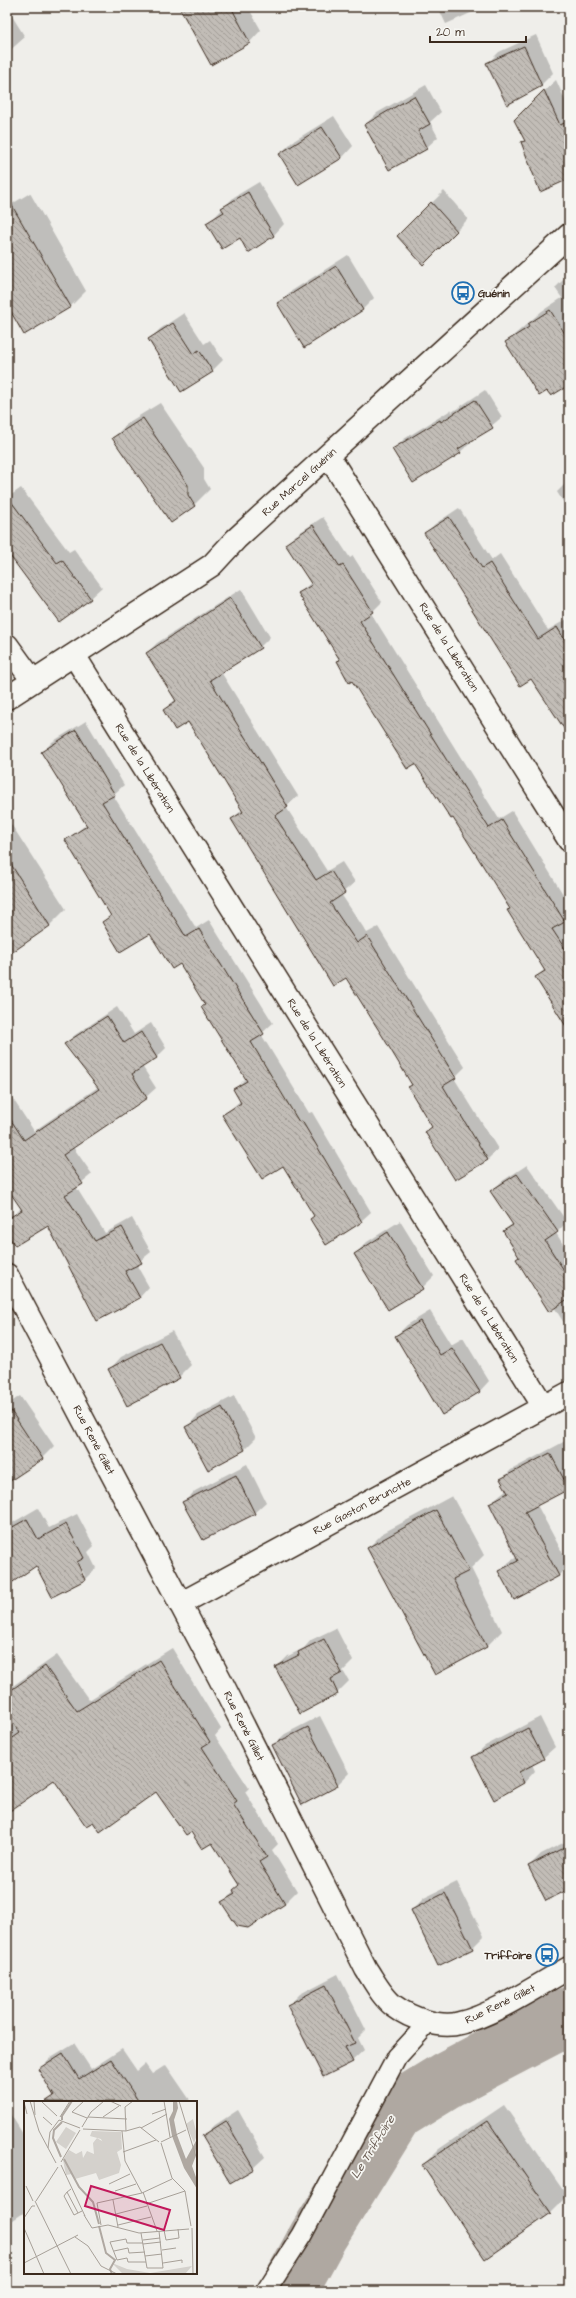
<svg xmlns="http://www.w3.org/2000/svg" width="576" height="2298" font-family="'Architects Daughter',sans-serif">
	<defs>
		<pattern id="building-back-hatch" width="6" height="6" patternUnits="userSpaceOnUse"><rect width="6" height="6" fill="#c2bdb7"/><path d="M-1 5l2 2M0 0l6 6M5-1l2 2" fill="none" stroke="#9f9a94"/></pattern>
	</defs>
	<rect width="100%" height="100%" fill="#efeeea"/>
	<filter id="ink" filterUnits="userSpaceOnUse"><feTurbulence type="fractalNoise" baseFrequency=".025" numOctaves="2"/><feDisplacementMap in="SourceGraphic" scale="8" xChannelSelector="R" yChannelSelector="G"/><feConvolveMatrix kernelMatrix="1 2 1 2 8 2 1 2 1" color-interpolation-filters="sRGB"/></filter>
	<g filter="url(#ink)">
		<!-- shadow -->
		<path fill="#0003" fill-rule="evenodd" d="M 182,7 L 248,7 L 261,30 L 250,42 L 211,64 Z
			M 438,7 L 484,7 L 446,24 Z
			M 7,8 L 25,37 L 7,53 Z
			M 536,35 L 553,73 L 541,85 L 487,64 L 499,52 Z
			M 556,80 L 569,109 L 569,178 L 522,143 L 525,140 L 515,120 Z
			M 426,85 L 441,112 L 430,122 L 438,137 L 426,148 L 365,125 L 377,113 Z
			M 334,116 L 353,146 L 342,158 L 280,154 L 292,142 Z
			M 259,182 L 284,224 L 273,236 L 240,237 L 208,224 L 234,197 Z
			M 444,191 L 468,219 L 423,264 L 398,236 Z
			M 30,193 L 86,291 L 70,307 L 7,303 L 7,207 Z
			M 348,255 L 374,298 L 363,309 L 304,347 L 278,303 L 290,292 Z
			M 569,274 L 569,391 L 566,386 L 506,342 L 542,311 L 562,298 L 555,288 Z
			M 184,313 L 204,344 L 210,340 L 223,360 L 212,371 L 149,340 L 160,329 Z
			M 485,390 L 502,417 L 460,452 L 393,450 L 404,439 L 451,410 L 452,412 Z
			M 160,403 L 204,468 L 204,479 L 210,489 L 194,505 L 113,438 L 129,422 Z
			M 569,480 L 569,511 L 557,492 Z
			M 21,488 L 69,552 L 74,549 L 102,587 L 90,598 L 7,550 L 7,498 Z
			M 459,508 L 492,560 L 500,554 L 548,630 L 567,619 L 569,622 L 569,735 L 531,677 L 426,533 L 435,524 Z
			M 323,517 L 350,558 L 353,556 L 382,602 L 371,613 L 499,819 L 512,811 L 569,904 L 569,916 L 563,922 L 569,932 L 569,1029 L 536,977 L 545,969 L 511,909 L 454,816 L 341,660 L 299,593 L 312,582 L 286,544 L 296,535 Z
			M 241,589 L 270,637 L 260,647 L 221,672 L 298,796 L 286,807 L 327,871 L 342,862 L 355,882 L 341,894 L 367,933 L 378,927 L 465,1067 L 454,1078 L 498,1149 L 488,1159 L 456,1179 L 426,1132 L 432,1126 L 409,1087 L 413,1084 L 346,977 L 232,819 L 243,809 L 188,721 L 164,710 L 176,699 L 147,653 L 157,643 Z
			M 86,721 L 124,785 L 113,795 L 196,928 L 209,920 L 273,1023 L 261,1034 L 309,1113 L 312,1112 L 371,1212 L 361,1221 L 311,1219 L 315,1215 L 284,1164 L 224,1115 L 241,1100 L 234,1090 L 246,1078 L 202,1008 L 206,1004 L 180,963 L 150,932 L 103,922 L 111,914 L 66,840 L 87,824 L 43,752 L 52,742 Z
			M 11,824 L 66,909 L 50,925 L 7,955 L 7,826 Z
			M 117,1007 L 134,1034 L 151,1023 L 166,1048 L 157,1057 L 142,1066 L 156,1088 L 146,1097 L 73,1147 L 92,1174 L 76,1187 L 105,1233 L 132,1218 L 151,1252 L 136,1264 L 149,1287 L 140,1297 L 98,1319 L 48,1225 L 11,1218 L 21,1208 L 7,1186 L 7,1090 L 34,1131 L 98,1087 L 65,1044 L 75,1035 Z
			M 527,1165 L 567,1222 L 556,1233 L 569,1254 L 569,1331 L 554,1307 L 517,1259 L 520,1256 L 504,1231 L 513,1223 L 492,1191 L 501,1182 Z
			M 400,1221 L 434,1276 L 422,1288 L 355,1254 L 367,1242 Z
			M 430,1311 L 451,1345 L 463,1338 L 489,1381 L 479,1392 L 396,1336 L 407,1325 Z
			M 172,1331 L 191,1365 L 179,1377 L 110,1369 L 121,1357 Z
			M 20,1396 L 54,1446 L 42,1458 L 7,1478 L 7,1405 Z
			M 234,1396 L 256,1438 L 244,1450 L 187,1427 L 198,1415 Z
			M 569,1439 L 569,1488 L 537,1505 L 569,1565 L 559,1575 L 514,1599 L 499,1572 L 509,1562 L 517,1557 L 490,1503 L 507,1489 L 502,1479 L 511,1470 Z
			M 247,1464 L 266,1502 L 254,1513 L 183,1503 L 195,1491 Z
			M 452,1496 L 484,1555 L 471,1568 L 502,1631 L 487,1646 L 436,1674 L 368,1548 L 383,1533 Z
			M 38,1508 L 49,1528 L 77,1514 L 94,1546 L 88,1552 L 96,1568 L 85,1579 L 52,1596 L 36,1564 L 7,1585 L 7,1526 ZM 75,1557 L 85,1576 L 82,1576 L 73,1558 Z
			M 336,1628 L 353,1661 L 343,1671 L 349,1681 L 337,1693 L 276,1668 L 288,1656 L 304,1648 L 311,1640 Z
			M 172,1648 L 221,1729 L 215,1736 L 249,1788 L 245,1792 L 278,1844 L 272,1850 L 297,1891 L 285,1903 L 247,1927 L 223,1903 L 240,1884 L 212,1841 L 192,1830 L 156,1790 L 93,1820 L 54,1779 L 7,1812 L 7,1690 L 57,1655 L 89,1700 Z
			M 320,1716 L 349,1773 L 337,1785 L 273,1745 L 285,1734 Z
			M 540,1717 L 555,1747 L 543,1758 L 532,1764 L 535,1771 L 524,1783 L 473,1757 L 485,1746 Z
			M 569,1840 L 569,1888 L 529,1866 L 541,1854 Z
			M 457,1882 L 484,1936 L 472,1948 L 412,1910 L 424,1898 Z
			M 338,1974 L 366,2030 L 358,2038 L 364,2050 L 352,2061 L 289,2005 L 300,1994 Z
			M 74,2043 L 91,2069 L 122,2049 L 137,2071 L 145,2064 L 152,2074 L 166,2065 L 190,2100 L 188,2102 L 61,2102 L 40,2069 L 51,2057 Z
			M 504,2105 L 567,2196 L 551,2212 L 486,2257 L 423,2165 L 439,2149 Z
			M 7,2109 L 25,2137 L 25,2212 L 7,2224 Z
			M 238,2110 L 265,2157 L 253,2168 L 204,2136 L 215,2125 Z"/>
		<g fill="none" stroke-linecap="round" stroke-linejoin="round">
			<!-- river -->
			<path stroke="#afa8a1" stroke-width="58" d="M 288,2291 L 318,2236 L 395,2112 L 447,2080 L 569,2016"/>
		</g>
		<!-- building -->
		<path fill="url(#building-back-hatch)" stroke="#3b2a1e" d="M 179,7 L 231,7 L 250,43 L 211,65 Z
			M 524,46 L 542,86 L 507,105 L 486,63 Z
			M 544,90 L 560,125 L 569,121 L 569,179 L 540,192 L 521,142 L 525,141 L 514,120 Z
			M 414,96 L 430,124 L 418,131 L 427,149 L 389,170 L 364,125 Z
			M 322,127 L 342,158 L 298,185 L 279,154 Z
			M 248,192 L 274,236 L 248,253 L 240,238 L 222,249 L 206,223 L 224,212 L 221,208 Z
			M 7,197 L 71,307 L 24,335 L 7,305 Z
			M 431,202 L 457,231 L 423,265 L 397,236 Z
			M 336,266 L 363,310 L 304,348 L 277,303 Z
			M 550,310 L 569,340 L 569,385 L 551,396 L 547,391 L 539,396 L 505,342 L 529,327 L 528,324 Z
			M 173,323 L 193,354 L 199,350 L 213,372 L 181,392 L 148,339 Z
			M 475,400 L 493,428 L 458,449 L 461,453 L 413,483 L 392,449 L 440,420 L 441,422 Z
			M 143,418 L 188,485 L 188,495 L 195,506 L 171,523 L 112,438 Z
			M 7,496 L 57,563 L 62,560 L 91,599 L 59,622 L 7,552 Z
			M 449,517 L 482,568 L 490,563 L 538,639 L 557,627 L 569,647 L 569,736 L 531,679 L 520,686 L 424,533 Z
			M 313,525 L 340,567 L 343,565 L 373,612 L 360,621 L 489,828 L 502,820 L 565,922 L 552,929 L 569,955 L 569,1031 L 535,977 L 545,971 L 507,910 L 510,909 L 453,818 L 451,819 L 415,764 L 407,769 L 352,681 L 349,683 L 337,661 L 340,660 L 298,593 L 312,585 L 285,544 Z
			M 230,598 L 261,648 L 210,680 L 288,807 L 275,816 L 316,880 L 331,871 L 345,893 L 330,903 L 357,943 L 367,936 L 456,1078 L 443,1086 L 488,1160 L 455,1180 L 425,1132 L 432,1127 L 408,1087 L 412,1085 L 383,1037 L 346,978 L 333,986 L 231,819 L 243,812 L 208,754 L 188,722 L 175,730 L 163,710 L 176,701 L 146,653 Z
			M 76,730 L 115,795 L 102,802 L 186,937 L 199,929 L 264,1034 L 251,1042 L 299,1122 L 302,1121 L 362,1222 L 326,1245 L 310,1219 L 314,1216 L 283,1166 L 262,1179 L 222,1115 L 241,1103 L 233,1089 L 247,1081 L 201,1007 L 205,1005 L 180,964 L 172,969 L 150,934 L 120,952 L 102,922 L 111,916 L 65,840 L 87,826 L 41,752 Z
			M 7,858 L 50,926 L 7,956 Z
			M 107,1016 L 124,1043 L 141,1032 L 157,1058 L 132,1074 L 147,1098 L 63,1155 L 83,1184 L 65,1195 L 95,1241 L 122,1227 L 142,1263 L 125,1271 L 140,1298 L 97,1321 L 48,1226 L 15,1246 L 7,1233 L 7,1219 L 22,1210 L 7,1188 L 7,1114 L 24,1140 L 99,1089 L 64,1044 Z
			M 517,1174 L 558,1232 L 545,1241 L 569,1278 L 569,1298 L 549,1312 L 516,1259 L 519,1257 L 503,1231 L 513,1225 L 490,1191 Z
			M 388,1232 L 423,1289 L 388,1310 L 354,1254 Z
			M 420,1321 L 440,1355 L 452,1348 L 480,1392 L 442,1415 L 395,1336 Z
			M 160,1342 L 180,1378 L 127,1406 L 108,1369 Z
			M 7,1405 L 43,1459 L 7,1483 Z
			M 222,1407 L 245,1450 L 208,1470 L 185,1427 Z
			M 550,1453 L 569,1489 L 525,1512 L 559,1576 L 514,1600 L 498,1571 L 518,1561 L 489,1503 L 508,1493 L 500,1479 Z
			M 236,1475 L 255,1514 L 203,1540 L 182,1502 Z
			M 436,1510 L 469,1571 L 453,1579 L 487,1647 L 435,1675 L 367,1548 Z
			M 27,1519 L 38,1539 L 66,1524 L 84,1558 L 77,1562 L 85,1580 L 52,1597 L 36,1566 L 7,1586 L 7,1530 Z
			M 324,1639 L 342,1673 L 331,1679 L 338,1694 L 300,1714 L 275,1667 L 299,1655 L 298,1652 Z
			M 159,1660 L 210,1742 L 202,1747 L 237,1801 L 233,1804 L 267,1857 L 259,1862 L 285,1904 L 248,1928 L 237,1926 L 221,1902 L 235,1894 L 233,1890 L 239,1885 L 212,1843 L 202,1849 L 191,1832 L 186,1835 L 156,1792 L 100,1832 L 93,1822 L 86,1826 L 54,1780 L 7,1813 L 7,1742 L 20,1733 L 7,1715 L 7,1693 L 45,1666 L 77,1711 Z
			M 308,1727 L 338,1786 L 302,1805 L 272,1745 Z
			M 528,1728 L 544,1759 L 519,1772 L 524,1783 L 494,1800 L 472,1757 Z
			M 569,1845 L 569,1889 L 546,1901 L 528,1866 Z
			M 445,1893 L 473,1949 L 438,1966 L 411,1910 Z
			M 326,1985 L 355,2043 L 345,2047 L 353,2062 L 323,2077 L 287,2005 Z
			M 63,2053 L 79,2079 L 111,2059 L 139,2102 L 45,2102 L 54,2096 L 38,2069 Z
			M 226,2121 L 254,2169 L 230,2183 L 202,2136 Z
			M 488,2121 L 551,2213 L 485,2259 L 422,2165 Z"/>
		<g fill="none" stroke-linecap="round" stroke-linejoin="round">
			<!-- service casing -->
			<g stroke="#3b2a1e" stroke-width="22">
				<path id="service" d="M 266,2291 L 302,2235 L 397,2057 L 429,2022"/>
			</g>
			<!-- minor casing -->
			<g stroke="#3b2a1e" stroke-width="25">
				<path id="minor" d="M 328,455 L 569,840
					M 7,645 L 33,681
					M 74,655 L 544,1407
					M 7,698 L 212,565 L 236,539 L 569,235
					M 7,1275 L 220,1679 L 366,1969 C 374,1981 382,1997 394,2006 C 410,2018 440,2029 460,2023 C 494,2015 538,1985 569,1968
					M 180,1604 L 569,1393"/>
			</g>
			<!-- service -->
			<use href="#service" stroke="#f6f6f2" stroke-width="19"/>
			<!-- minor -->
			<use href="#minor" stroke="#f6f6f2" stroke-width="22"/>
		</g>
	</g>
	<!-- icons -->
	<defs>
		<g id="bus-ring" transform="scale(1.15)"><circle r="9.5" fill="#f6f6f2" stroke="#1f6fb2" stroke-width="1.5"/><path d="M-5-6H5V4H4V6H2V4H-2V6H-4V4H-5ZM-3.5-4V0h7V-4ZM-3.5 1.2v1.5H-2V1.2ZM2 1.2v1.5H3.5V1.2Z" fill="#1f6fb2"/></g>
	</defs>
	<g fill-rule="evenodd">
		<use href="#bus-ring" x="463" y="293"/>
		<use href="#bus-ring" x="547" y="1955"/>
	</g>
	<g text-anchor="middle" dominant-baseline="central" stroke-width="3.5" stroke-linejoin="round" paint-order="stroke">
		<!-- poi labels -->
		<g font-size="11" font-weight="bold" fill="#3b2a1e" stroke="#f6f6f2" text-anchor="start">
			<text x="478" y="293">Guénin</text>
			<text x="532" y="1955" text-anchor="end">Triffoire</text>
		</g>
		<!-- street labels -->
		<g font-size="11" fill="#3b2a1e" stroke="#f6f6f2">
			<text transform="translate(299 482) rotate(-42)">Rue Marcel Guénin</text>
			<text transform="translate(449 647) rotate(58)">Rue de la Libération</text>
			<text transform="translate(145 768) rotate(58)">Rue de la Libération</text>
			<text transform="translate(317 1043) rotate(58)">Rue de la Libération</text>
			<text transform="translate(489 1318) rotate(58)">Rue de la Libération</text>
			<text transform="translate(94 1440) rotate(62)">Rue René Gillet</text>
			<text transform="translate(362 1506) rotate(-28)">Rue Gaston Brunotte</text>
			<text transform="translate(244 1726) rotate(63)">Rue René Gillet</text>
			<text transform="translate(500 2004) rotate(-26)">Rue René Gillet</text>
		</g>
		<!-- water labels -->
		<g font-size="12" font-style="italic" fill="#64564c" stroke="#f6f6f2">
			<text transform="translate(373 2147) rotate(-58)">Le Triffoire</text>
		</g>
	</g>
	<!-- overview -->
	<g transform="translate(24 2101)">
		<rect width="173" height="173" fill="#efeeea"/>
		<path d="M 169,18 L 173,34 L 170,42 L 162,23 Z" fill="#d4d1cc"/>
		<path d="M 88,162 L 103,168 L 126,172 L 168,165 L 161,173 L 99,173 Z" fill="#d4d1cc"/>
		<path d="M 68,30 L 97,31 L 98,48 L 84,53 L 77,38 L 66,35 Z" fill="#d4d1cc"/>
		<path d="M 73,37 L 81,42 L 84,52 L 98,48 L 93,51 L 97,64 L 95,72 L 75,79 L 72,72 L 51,78 L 48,73 L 42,74 L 39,59 L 45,49 L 52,53 L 58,50 L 59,57 L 63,50 L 70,53 L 69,42 Z" fill="#d4d1cc"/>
		<path d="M 42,26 L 52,32 L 42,48 L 32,41 Z" fill="#d4d1cc"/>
		<path d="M 149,0 L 153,0 L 154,7 L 150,19 L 153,34 L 162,58 L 173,38 L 171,57 L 168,65 L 173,79 L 173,88 L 160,67 L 148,35 L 145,18 L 149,10 Z" fill="#afa8a1"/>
		<path fill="none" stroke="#afa8a1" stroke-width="2" d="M 38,19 L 38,15 L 48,0M 37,56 L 29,37 L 30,29 L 38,21M 40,58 L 55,86 L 69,101 L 75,123M 75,125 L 82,152 L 91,159 L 86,168 L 88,173"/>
		<path fill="none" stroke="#a7a098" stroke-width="1" d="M 6,0 L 15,30 L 32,62M 10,0 L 11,14M 17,0 L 33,15M 60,0 L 48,11 L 63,17M 86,0 L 97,5M 140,0 L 146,36M 155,0 L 173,59M 0,1 L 3,13M 128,13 L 142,8M 19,16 L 28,24M 36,16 L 46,0M 64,16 L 103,18M 79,16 L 95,5M 35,19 L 56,27M 58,26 L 67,11 L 80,0M 117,27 L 143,13M 59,28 L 102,30 L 116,26 L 135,41M 98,30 L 101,60 L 118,92M 102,30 L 101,6 L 109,0M 137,41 L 162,29M 137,42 L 148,77 L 161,90 L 167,125M 24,47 L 26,31 L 35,19M 99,51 L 132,39M 37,61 L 56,29M 37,64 L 61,115M 85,83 L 106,73M 2,85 L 9,100M 47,88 L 43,91 L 54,112 L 58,110M 91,90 L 112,83M 43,91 L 40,95 L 50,114 L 54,112M 119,91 L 133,130M 89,99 L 94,126M 11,100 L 47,173M 12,100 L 34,66M 122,103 L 161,90M 92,113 L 123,105M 60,114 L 68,127 L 84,124 L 115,132 L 165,128M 0,117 L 8,105 L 11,105M 77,124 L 73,102 L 118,92 L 148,78M 94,124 L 127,116M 0,127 L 20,173M 168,127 L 169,173M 140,129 L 142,139 L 155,137 L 154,128M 117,132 L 123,167 L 139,167 L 135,130M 51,136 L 64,145 L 77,165 L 93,173M 119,139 L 136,137M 119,142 L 103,142 L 102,138 L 86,141 L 93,159 L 103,157 L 104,161 L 122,161M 119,143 L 137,141M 138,149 L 152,147M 90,150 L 104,147 L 105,152 L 121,151M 121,155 L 138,153M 0,162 L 54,134M 139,162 L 158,159 L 158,162"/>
		<path fill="#c2185b" fill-opacity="0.15" stroke="#c2185b" stroke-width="2" d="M 67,85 L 146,109 L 140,129 L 61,105 Z"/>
		<rect width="173" height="173" fill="none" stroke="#3b2a1e" stroke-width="2"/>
	</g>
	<!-- margin -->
	<rect width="576" height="2298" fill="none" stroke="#f6f6f2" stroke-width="24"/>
	<rect x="12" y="12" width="552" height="2274" fill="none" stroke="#3b2a1e" stroke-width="1.5" filter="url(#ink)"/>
	<!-- scale -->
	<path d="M430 36v6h96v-6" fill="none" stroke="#3b2a1e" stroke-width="2"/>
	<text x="436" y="36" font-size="12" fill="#3b2a1e" stroke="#f6f6f2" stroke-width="3" paint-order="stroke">20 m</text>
</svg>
